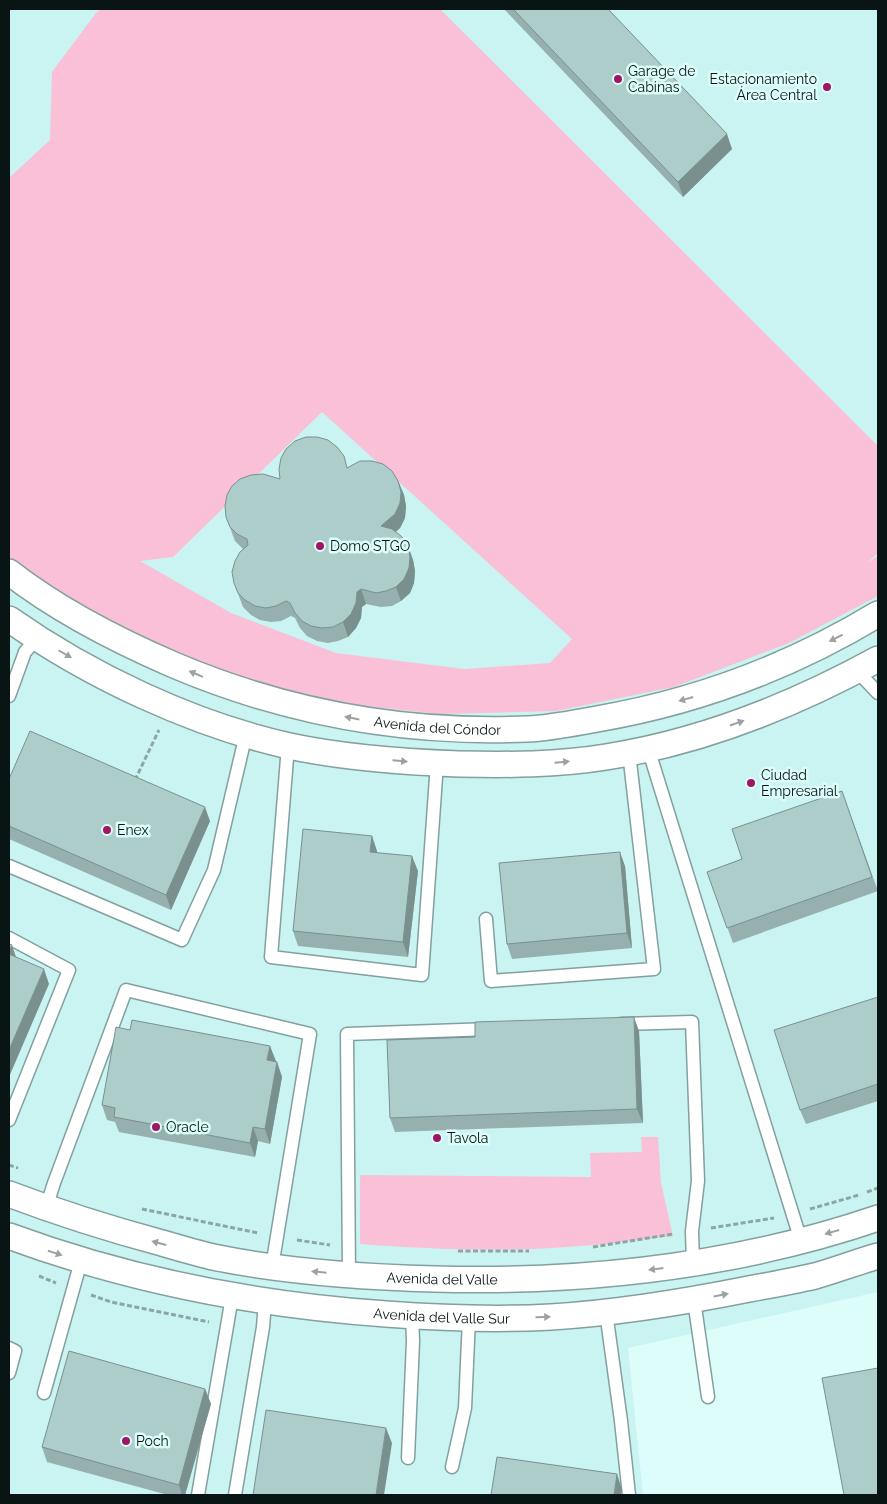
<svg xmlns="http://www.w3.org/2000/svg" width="887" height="1504" font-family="Raleway,sans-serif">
	<rect width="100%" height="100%" fill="#ddfdfb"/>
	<!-- built -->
	<path fill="#caf4f1" d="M 9,9 L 878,9 L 878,1292 L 628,1348 L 643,1495 L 9,1495 Z"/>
	<!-- green -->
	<path fill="#f9c0d8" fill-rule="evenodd" d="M 101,9 L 440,9 L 878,446 L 878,553 L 867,563 L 878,556 L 878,596 L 789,643 L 674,687 L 556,711 L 440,714 L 345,704 L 251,682 L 186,660 L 106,624 L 9,561 L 9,178 L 50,140 L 52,72 L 96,13 ZM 322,412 L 572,639 L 550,663 L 464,669 L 336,653 L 231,613 L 140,561 L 173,557 Z
		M 641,1137 L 658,1137 L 661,1183 L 673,1236 C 638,1240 602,1245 567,1247 C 500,1252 427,1249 360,1244 L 360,1175 L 591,1177 L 590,1153 L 642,1152 Z"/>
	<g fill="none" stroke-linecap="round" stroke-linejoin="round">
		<!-- lane casing -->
		<g stroke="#82a09e" stroke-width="15">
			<path id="lane" d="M 857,671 L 878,693
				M 9,696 L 25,652 L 37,638
				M 288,746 L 271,957 L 422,975 L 437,763
				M 648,748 L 801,1241
				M 9,866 L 182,940 L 214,870 L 246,734
				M 486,919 L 491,981 L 654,969 L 629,753
				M 9,938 L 69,970 L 9,1120
				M 621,1024 L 692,1022 L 698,1181 L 692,1231 L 693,1265
				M 46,1208 L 54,1183 L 126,990 L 310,1034 L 272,1267
				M 349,1275 L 347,1034 L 491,1029
				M 694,1300 L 708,1397
				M 606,1312 L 621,1421 L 629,1495
				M 9,1348 L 15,1351 L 9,1373
				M 44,1393 L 81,1261
				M 408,1458 L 413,1341 L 412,1316
				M 452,1467 L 465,1408 L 469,1318
				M 198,1495 L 232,1297
				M 235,1495 L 263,1327 L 265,1301"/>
		</g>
		<!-- street casing -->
		<g stroke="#82a09e" stroke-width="28">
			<g id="street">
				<path id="s1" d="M 9,572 C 59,611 116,640 174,665 C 287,713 406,734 528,729 C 551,728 574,723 597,719 C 696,702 792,666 878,614"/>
				<path d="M 9,619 C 90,676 192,724 289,746 C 345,758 402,762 459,764 C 508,765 557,765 606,757 C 702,742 794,705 878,659"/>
				<path id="s2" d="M 9,1194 C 59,1213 110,1229 162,1243 C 179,1248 196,1253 213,1257 C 286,1272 361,1277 435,1279 C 586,1283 734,1267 878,1218"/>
				<path id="s3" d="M 9,1236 C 131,1281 257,1305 386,1314 C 441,1318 496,1320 551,1317 C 618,1313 684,1302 749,1289 C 771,1285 793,1281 815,1276 C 836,1270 857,1262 878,1256"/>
			</g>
		</g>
		<!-- path -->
		<path stroke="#8da5a4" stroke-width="3" stroke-dasharray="5 2.5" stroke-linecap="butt" d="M 135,780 L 159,730
			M 9,1165 L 18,1168
			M 867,1192 L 878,1188
			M 142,1209 L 258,1233
			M 810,1209 L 859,1195
			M 711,1228 L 774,1218
			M 297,1240 L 330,1245
			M 593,1247 L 673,1234
			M 458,1251 L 529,1251
			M 39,1276 L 56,1283
			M 91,1295 L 111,1302 L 209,1322"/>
		<!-- lane -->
		<use href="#lane" stroke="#fff" stroke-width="12"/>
		<!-- street -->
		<use href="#street" stroke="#fff" stroke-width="25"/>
	</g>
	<!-- wall -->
	<path fill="#95b0af" d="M 504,9 L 608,9 L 732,149 L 683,197 Z
		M 348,467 L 398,481 L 404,495 L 406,506 L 405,518 L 400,528 L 396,532 L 413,560 L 415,571 L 414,583 L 410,593 L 401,601 L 392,606 L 381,607 L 366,604 L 362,607 L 361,618 L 356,628 L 348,637 L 338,641 L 328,643 L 317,641 L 307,636 L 300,628 L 295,618 L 291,616 L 281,621 L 271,622 L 260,620 L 251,615 L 243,607 L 234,583 L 243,549 L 235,541 L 226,517 L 280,479 Z
		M 9,779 L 210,821 L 171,910 L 9,839 Z
		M 842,791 L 878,891 L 733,943 L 707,872 L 742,859 Z
		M 372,836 L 377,852 L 418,871 L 408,957 L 298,946 L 293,931 Z
		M 625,866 L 632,948 L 512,959 L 507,944 Z
		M 878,997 L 878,1101 L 806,1124 L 800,1110 Z
		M 130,1030 L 270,1046 L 275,1062 L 277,1062 L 282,1077 L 270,1144 L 258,1141 L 255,1157 L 119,1132 L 115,1122 L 107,1120 L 102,1105 Z
		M 639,1031 L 643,1123 L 395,1132 L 390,1118 Z
		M 205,1389 L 211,1404 L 185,1495 L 168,1495 L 47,1462 L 42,1447 Z"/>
	<!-- shaded-wall -->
	<path fill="#79908e" d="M 727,134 L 732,149 L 683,197 L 678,182 Z
		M 398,481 L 404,495 L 406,506 L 405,518 L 400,528 L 386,540 L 381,526 Z
		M 408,545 L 413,560 L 415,571 L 414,583 L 410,593 L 401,601 L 396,587 Z
		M 361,589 L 366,604 L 362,607 L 361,618 L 356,628 L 348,637 L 343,622 L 357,592 Z
		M 205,807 L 210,821 L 171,910 L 166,895 Z
		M 372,836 L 377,851 L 375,866 L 370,852 Z
		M 620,852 L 625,866 L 632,948 L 627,933 Z
		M 412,856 L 418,871 L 408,957 L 403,942 Z
		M 12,945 L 17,960 L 9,956 L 9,952 Z
		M 44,969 L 49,984 L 9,1077 L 9,1050 Z
		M 634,1017 L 639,1031 L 643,1123 L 637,1109 Z
		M 270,1046 L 276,1061 L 273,1075 L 267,1060 Z
		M 277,1062 L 282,1077 L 270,1144 L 265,1129 Z
		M 253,1127 L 258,1141 L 255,1157 L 250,1143 Z
		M 205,1389 L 211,1404 L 185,1495 L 182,1495 L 179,1485 Z
		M 386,1428 L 392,1443 L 384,1495 L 376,1495 Z
		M 617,1474 L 622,1489 L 621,1495 L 614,1495 Z"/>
	<!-- building -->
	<path fill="#adcdcb" stroke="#79908e" d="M 513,9 L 608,9 L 727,134 L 678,182 Z
		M 306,437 L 317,437 L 328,440 L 337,447 L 344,456 L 347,468 L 360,461 L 372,461 L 383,464 L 392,471 L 398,481 L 401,492 L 400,503 L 395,514 L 381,526 L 392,529 L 401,536 L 408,545 L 410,557 L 409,568 L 404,579 L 396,587 L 386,591 L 376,593 L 361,589 L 357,592 L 356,603 L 351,614 L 343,622 L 333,627 L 322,628 L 311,626 L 302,621 L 295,613 L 290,603 L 286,601 L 276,606 L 266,608 L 255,606 L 245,600 L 238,593 L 234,583 L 232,572 L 235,561 L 240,552 L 248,545 L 247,539 L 237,534 L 230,527 L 226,517 L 225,506 L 227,495 L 232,486 L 240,479 L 251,475 L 263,474 L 280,479 L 279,469 L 281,458 L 286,449 L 295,441 Z
		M 30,731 L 205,807 L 166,895 L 9,826 L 9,779 Z
		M 842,791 L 872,877 L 727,928 L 707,872 L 742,859 L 732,829 Z
		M 303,829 L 372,836 L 370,852 L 412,856 L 403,942 L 293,931 Z
		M 620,852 L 627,933 L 507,944 L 499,863 Z
		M 9,944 L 12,945 L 9,952 Z
		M 9,954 L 44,969 L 9,1050 Z
		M 878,997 L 878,1084 L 800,1110 L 774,1030 Z
		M 634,1017 L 637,1109 L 390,1118 L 387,1040 L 475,1037 L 475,1022 Z
		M 132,1020 L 270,1046 L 267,1060 L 277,1062 L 265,1129 L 253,1127 L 250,1143 L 114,1117 L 115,1108 L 102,1105 L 116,1027 L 130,1030 Z
		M 69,1351 L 205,1389 L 179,1485 L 42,1447 Z
		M 878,1368 L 878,1495 L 844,1495 L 822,1378 Z
		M 266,1410 L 386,1428 L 376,1495 L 253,1495 Z
		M 497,1457 L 617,1474 L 614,1495 L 491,1495 Z"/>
	<!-- one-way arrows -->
	<defs><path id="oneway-solid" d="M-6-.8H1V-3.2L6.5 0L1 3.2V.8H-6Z" transform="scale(1.25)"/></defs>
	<g fill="#9da1a1">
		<use href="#oneway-solid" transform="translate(836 638) rotate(153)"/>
		<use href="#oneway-solid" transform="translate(65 654) rotate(30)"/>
		<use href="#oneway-solid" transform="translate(196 674) rotate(-157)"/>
		<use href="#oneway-solid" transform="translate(686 699) rotate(164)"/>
		<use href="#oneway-solid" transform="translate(352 718) rotate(-169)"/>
		<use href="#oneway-solid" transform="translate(737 723) rotate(-19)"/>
		<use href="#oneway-solid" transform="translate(400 761) rotate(5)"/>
		<use href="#oneway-solid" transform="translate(562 762) rotate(-5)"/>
		<use href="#oneway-solid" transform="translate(832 1232) rotate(164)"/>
		<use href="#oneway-solid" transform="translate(159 1243) rotate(-165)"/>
		<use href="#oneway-solid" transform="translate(55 1253) rotate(18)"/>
		<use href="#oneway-solid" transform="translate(656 1269) rotate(173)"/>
		<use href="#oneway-solid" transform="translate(319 1272) rotate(-174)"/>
		<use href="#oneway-solid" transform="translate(721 1295) rotate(-11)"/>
		<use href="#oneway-solid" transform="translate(543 1317) rotate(-2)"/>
	</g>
	<!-- markers -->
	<g fill="#9e1665" stroke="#ddfdfb" stroke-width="2">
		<circle cx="618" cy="79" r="5"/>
		<circle cx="827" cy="87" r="5"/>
		<circle cx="320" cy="546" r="5"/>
		<circle cx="751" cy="783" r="5"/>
		<circle cx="107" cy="830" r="5"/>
		<circle cx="156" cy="1127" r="5"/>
		<circle cx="437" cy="1138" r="5"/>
		<circle cx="126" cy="1441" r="5"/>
	</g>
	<g text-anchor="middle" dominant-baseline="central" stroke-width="5" stroke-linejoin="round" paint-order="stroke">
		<!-- poi labels -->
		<g font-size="14" fill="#091414" stroke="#ddfdfb" text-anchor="start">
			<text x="628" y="71">Garage de<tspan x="628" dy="16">Cabinas</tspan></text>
			<text x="817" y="79" text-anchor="end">Estacionamiento<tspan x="817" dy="16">Área Central</tspan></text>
			<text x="330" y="546">Domo STGO</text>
			<text x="761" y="775">Ciudad<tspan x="761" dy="16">Empresarial</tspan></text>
			<text x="117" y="830">Enex</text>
			<text x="166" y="1127">Oracle</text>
			<text x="447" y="1138">Tavola</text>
			<text x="136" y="1441">Poch</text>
		</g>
		<!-- street labels -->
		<g font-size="14" fill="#091414" stroke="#ddfdfb">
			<text stroke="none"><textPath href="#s1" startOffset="462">Avenida del Cóndor</textPath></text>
			<text stroke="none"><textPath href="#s2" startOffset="444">Avenida del Valle</textPath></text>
			<text stroke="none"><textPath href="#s3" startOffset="442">Avenida del Valle Sur</textPath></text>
		</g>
	</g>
	<!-- border -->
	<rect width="887" height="1504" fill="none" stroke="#091414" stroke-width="20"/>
</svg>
